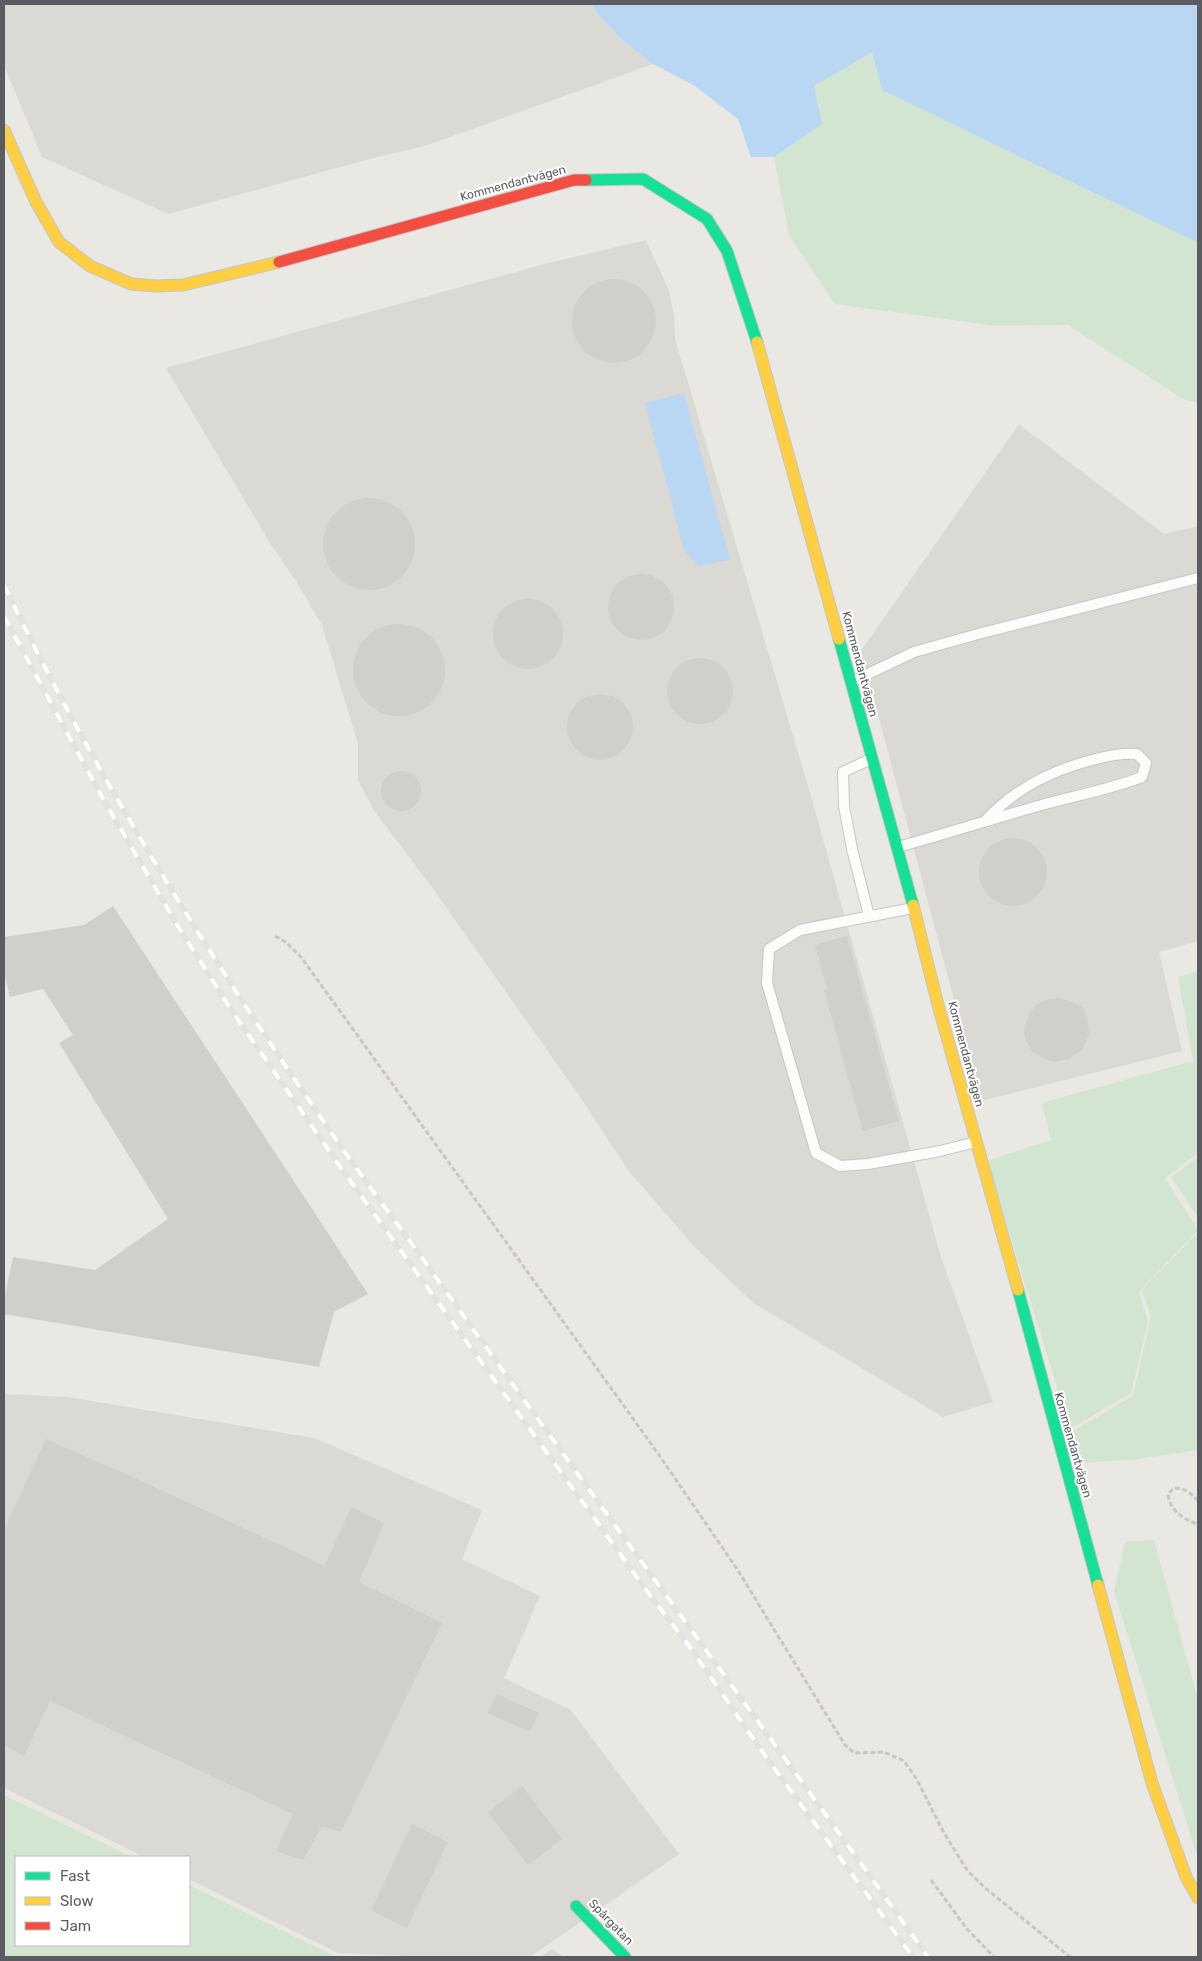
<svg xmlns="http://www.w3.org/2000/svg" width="1202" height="1961" font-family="Rubik,sans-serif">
	<rect width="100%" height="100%" fill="#e9e8e3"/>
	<!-- industrial -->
	<path fill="#dad9d4" d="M 4,4 L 591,4 L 600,17 L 621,39 L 653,64 L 425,146 L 377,157 L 168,214 L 42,157 L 4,65 Z
		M 646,240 L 669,291 L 674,315 L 675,339 L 808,786 L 941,1257 L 993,1402 L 943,1417 L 752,1302 L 691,1243 L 628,1170 L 576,1091 L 431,886 L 375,812 L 358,780 L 358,744 L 322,625 L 296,581 L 271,545 L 166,368 L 545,264 Z
		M 1019,424 L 1164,534 L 1198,526 L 1198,941 L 1159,952 L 1182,1051 L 981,1101 L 861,651 Z
		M 4,1394 L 68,1397 L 314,1438 L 482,1510 L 462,1559 L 540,1596 L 504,1678 L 571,1710 L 679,1854 L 530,1957 L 430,1957 L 338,1953 L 189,1879 L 189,1857 L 144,1857 L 4,1788 Z"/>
	<!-- education -->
	<path fill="#d9d8d1" d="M 552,1949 L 564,1957 L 540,1957 Z"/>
	<!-- green -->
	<path fill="#d2e5d0" d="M 872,51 L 882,90 L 1198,243 L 1198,403 L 1183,399 L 1068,325 L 997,326 L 835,304 L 789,235 L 774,157 L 822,124 L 814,86 Z
		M 1198,971 L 1198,1153 L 1165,1178 L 1198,1230 L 1139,1292 L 1148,1321 L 1131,1393 L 1070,1429 L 987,1161 L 1051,1140 L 1042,1103 L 1193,1061 L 1178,977 Z
		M 1198,1157 L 1198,1218 L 1171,1177 Z
		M 1198,1232 L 1198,1450 L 1137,1459 L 1084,1463 L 1071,1432 L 1133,1396 L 1151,1317 L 1142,1290 Z
		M 1154,1540 L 1198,1700 L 1198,1859 L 1114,1591 L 1125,1542 Z
		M 4,1795 L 132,1857 L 16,1857 L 16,1945 L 189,1945 L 189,1885 L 336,1957 L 4,1957 Z"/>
	<!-- water -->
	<path fill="#b9d6f2" d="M 591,4 L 1198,4 L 1198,243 L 882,90 L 872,52 L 814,86 L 822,124 L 774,157 L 751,157 L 738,119 L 695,86 L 653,64 L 621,39 L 600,17 Z
		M 684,393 L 730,560 L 698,566 L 684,550 L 645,403 Z"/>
	<!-- building -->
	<path fill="#d0cfcc" d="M572 321a42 42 0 1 1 84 0a42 42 0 1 1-84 0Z
		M323 544a46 46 0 1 1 92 0a46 46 0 1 1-92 0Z
		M608 607a33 33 0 1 1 66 0a33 33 0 1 1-66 0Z
		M493 634a35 35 0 1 1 70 0a35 35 0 1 1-70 0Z
		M353 670a46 46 0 1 1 92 0a46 46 0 1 1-92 0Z
		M667 691a33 33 0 1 1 66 0a33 33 0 1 1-66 0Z
		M567 727a33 33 0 1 1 66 0a33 33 0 1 1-66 0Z
		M381 791a20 20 0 1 1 40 0a20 20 0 1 1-40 0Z
		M979 872a34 34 0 1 1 68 0a34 34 0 1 1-68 0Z
		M 113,906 L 368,1294 L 334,1312 L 319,1367 L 4,1314 L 4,1300 L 13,1257 L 95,1270 L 168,1219 L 59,1043 L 73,1035 L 43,989 L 10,997 L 4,972 L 4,937 L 84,925 Z
		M 847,936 L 899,1121 L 863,1131 L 824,990 L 827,989 L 815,945 Z
		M 1060,998 L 1073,1002 L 1083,1008 L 1090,1031 L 1085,1044 L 1079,1052 L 1069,1059 L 1055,1062 L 1042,1058 L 1032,1051 L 1026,1041 L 1024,1030 L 1029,1014 L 1037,1004 L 1048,999 Z
		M 46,1439 L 146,1483 L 325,1566 L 351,1507 L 384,1523 L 359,1582 L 442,1623 L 341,1832 L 322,1826 L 303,1860 L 276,1851 L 293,1814 L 50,1701 L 24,1756 L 4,1745 L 4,1530 Z
		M 497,1694 L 539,1713 L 530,1732 L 488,1713 Z
		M 522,1786 L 562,1839 L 528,1865 L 488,1812 Z
		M 412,1824 L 448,1842 L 407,1928 L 371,1910 Z"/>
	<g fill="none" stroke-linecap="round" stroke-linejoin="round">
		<!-- lane casing -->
		<g stroke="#c6c6c6" stroke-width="12">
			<path id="lane" d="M 851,682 L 914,652 L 978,634 L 1198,578
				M 898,847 C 945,834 992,819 1038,806 C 1073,796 1108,790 1142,777 L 1146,763 L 1137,754 C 1121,753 1108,756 1092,760 C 1050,771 1014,789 984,822
				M 913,908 L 800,930 L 769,949 L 767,983 L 816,1153 L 840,1166 L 868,1164 L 940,1151 L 976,1142
				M 869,916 L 852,849 L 844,806 L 843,772 L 871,759"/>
		</g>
		<!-- fast casing -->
		<g stroke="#c5c5c3" stroke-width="13">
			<path id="fast" d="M 586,180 L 643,179 L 707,219 L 727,251 L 757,342
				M 839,639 L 913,905
				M 1018,1290 L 1098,1585
				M 576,1906 L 625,1957"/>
		</g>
		<!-- slow casing -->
		<g stroke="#c5c5c3" stroke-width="13">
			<path id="slow" d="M 4,130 L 36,202 L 59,242 L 90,266 L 131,284 L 156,286 L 183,285 L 279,262
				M 757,342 L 839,639
				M 913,905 L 938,1005 L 1018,1290
				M 1098,1585 L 1152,1783 L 1186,1877 L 1198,1898"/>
		</g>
		<!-- jam casing -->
		<g stroke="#c5c5c3" stroke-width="13">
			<path id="jam" d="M 279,262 L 574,180 L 586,180"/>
		</g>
		<!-- path -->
		<path stroke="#c4c9c7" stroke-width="3" stroke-dasharray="5 2.5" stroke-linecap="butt" d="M 275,936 L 287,943 L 301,957 L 657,1452 L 737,1569 L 845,1745 L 854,1753 L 884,1752 L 904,1761 L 916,1778 L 944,1833 L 967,1870 L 984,1887 L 1070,1957
			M 1198,1501 C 1191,1493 1185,1488 1174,1488 L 1168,1494 C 1169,1510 1184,1520 1198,1524
			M 931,1880 L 967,1929 L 994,1957"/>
		<!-- lane -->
		<use href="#lane" stroke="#fcfcfb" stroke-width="10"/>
		<!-- fast -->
		<use href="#fast" stroke="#16e098" stroke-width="11"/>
		<!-- slow -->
		<use href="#slow" stroke="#ffcf43" stroke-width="11"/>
		<!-- jam -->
		<use href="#jam" stroke="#f24e42" stroke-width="11"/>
		<!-- rail casing -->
		<g stroke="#e1e2e1" stroke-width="5.5">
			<path id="rail" d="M 4,585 C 99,784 220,974 347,1155 C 376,1196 406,1235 435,1276 C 598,1504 765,1729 928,1957
				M 4,616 L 102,797 L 176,923 L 232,1011 L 341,1168 L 652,1598 L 687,1643 L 766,1757 L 913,1957"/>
		</g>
		<!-- rail -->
		<use href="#rail" stroke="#fff" stroke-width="4" stroke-dasharray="11" stroke-linecap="butt"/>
	</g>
	<g text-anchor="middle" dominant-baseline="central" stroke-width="4" stroke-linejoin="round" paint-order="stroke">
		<!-- street labels -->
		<g font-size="12" fill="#5a5c61" stroke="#fff">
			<text transform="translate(513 183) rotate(-15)">Kommendantvägen</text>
			<text transform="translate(860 664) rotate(75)">Kommendantvägen</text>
			<text transform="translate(966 1054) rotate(75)">Kommendantvägen</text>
			<text transform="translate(1073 1445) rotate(74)">Kommendantvägen</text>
			<text transform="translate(611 1922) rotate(46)">Spårgatan</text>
		</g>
	</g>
	<!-- border -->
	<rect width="1202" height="1961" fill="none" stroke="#5a5c61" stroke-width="10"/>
	<!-- legend -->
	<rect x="15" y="1856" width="175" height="90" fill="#ffffff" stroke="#bdbec0"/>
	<rect x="25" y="1872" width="25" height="8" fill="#16e098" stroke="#bdbec0"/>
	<text x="60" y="1881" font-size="15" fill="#5a5c61">Fast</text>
	<rect x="25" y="1897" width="25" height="8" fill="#ffcf43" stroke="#bdbec0"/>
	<text x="60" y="1906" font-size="15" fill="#5a5c61">Slow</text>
	<rect x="25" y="1922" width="25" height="8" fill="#f24e42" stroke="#bdbec0"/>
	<text x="60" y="1931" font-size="15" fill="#5a5c61">Jam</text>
</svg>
